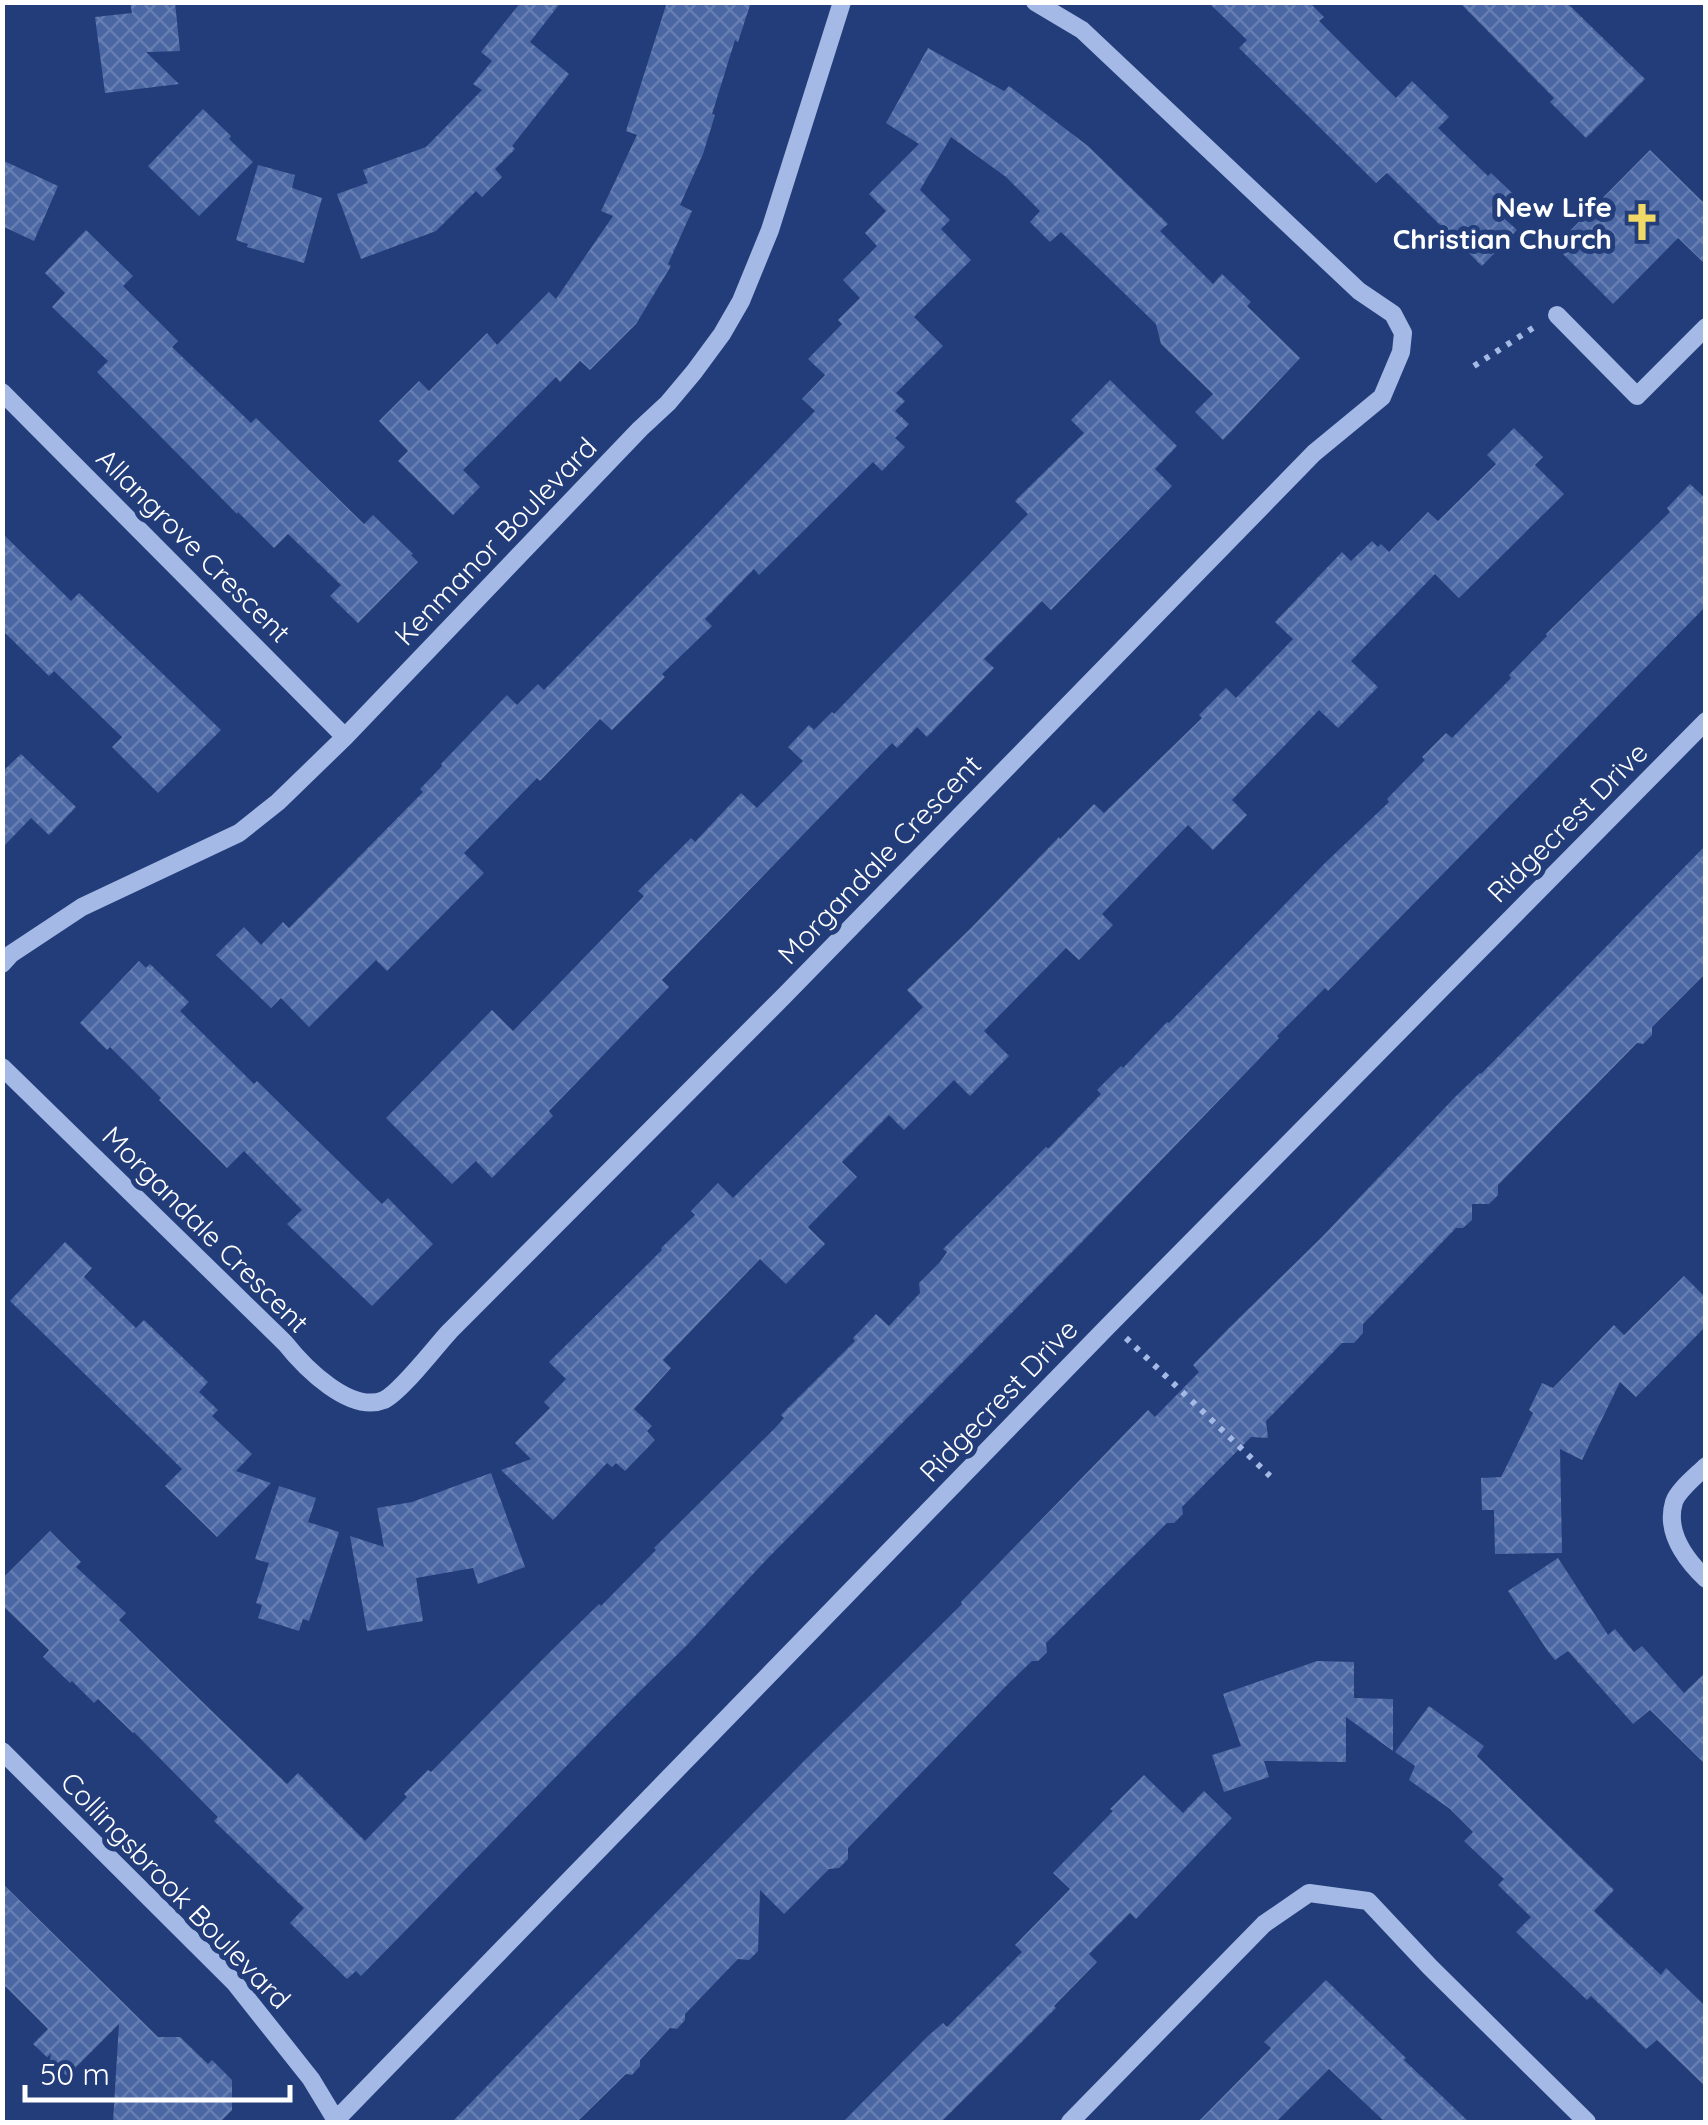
<svg xmlns="http://www.w3.org/2000/svg" width="1708" height="2125" font-family="Quicksand,sans-serif">
	<defs>
		<pattern id="building-cross-hatch" width="8" height="8" patternUnits="userSpaceOnUse" patternTransform="scale(2.5)"><rect width="8" height="8" fill="#4b67a3"/><path d="M0 0l8 8M0 8l8-8" fill="none" stroke="#667eb1"/></pattern>
	</defs>
	<rect width="100%" height="100%" fill="#223d79"/>
	<!-- building -->
	<path fill="url(#building-cross-hatch)" d="M 130,2 L 175,2 L 180,51 L 146,52 L 179,84 L 105,93 L 95,17 L 132,13 Z
		M 521,2 L 561,2 L 530,42 L 569,74 L 512,146 L 515,149 L 495,169 L 502,177 L 482,197 L 476,191 L 436,231 L 361,259 L 337,194 L 368,183 L 363,170 L 426,147 L 482,90 L 473,84 L 492,61 L 481,52 Z
		M 667,2 L 751,2 L 738,42 L 735,40 L 712,114 L 715,115 L 703,154 L 680,205 L 692,211 L 668,264 L 671,266 L 636,324 L 590,370 L 580,361 L 560,382 L 556,377 L 463,470 L 480,487 L 453,515 L 398,461 L 408,451 L 379,421 L 419,381 L 429,391 L 487,333 L 497,345 L 549,292 L 556,299 L 613,216 L 601,211 L 637,135 L 626,131 Z
		M 1208,2 L 1309,2 L 1324,17 L 1319,21 L 1396,98 L 1412,81 L 1449,117 L 1438,128 L 1488,176 L 1491,173 L 1512,193 L 1495,210 L 1517,230 L 1482,266 L 1387,173 L 1376,183 L 1239,48 L 1247,40 Z
		M 1459,2 L 1566,2 L 1645,79 L 1586,138 L 1550,102 L 1554,98 Z
		M 928,48 L 1004,91 L 1009,86 L 1088,146 L 1168,224 L 1160,231 L 1213,284 L 1222,274 L 1251,302 L 1247,306 L 1300,358 L 1223,440 L 1195,412 L 1213,394 L 1161,344 L 1156,324 L 1061,232 L 1050,242 L 1030,222 L 1040,211 L 1006,177 L 951,137 L 920,190 L 950,220 L 941,229 L 971,260 L 914,317 L 943,346 L 896,393 L 905,401 L 895,411 L 909,424 L 895,438 L 905,447 L 882,471 L 873,462 L 759,575 L 754,569 L 705,619 L 712,626 L 662,674 L 665,677 L 612,730 L 600,719 L 540,781 L 537,778 L 464,853 L 484,873 L 387,971 L 376,960 L 309,1027 L 281,998 L 271,1008 L 216,955 L 244,927 L 261,945 L 283,922 L 289,928 L 423,792 L 420,789 L 442,766 L 441,764 L 507,695 L 517,705 L 538,684 L 544,690 L 688,544 L 815,411 L 802,399 L 825,375 L 808,359 L 842,324 L 838,320 L 860,298 L 843,280 L 877,246 L 865,233 L 886,211 L 869,194 L 919,144 L 886,123 Z
		M 203,109 L 231,136 L 229,139 L 253,162 L 199,216 L 148,166 Z
		M 1650,150 L 1706,205 L 1706,265 L 1678,238 L 1613,304 L 1555,246 Z
		M 2,160 L 58,186 L 34,241 L 2,226 Z
		M 258,165 L 295,175 L 292,188 L 322,198 L 304,263 L 247,247 L 248,244 L 236,240 Z
		M 86,230 L 133,276 L 123,286 L 178,341 L 172,347 L 251,423 L 256,418 L 364,524 L 373,515 L 413,554 L 411,555 L 418,562 L 358,623 L 330,596 L 341,585 L 288,534 L 274,548 L 238,512 L 237,514 L 97,372 L 108,361 L 52,307 L 65,293 L 45,273 Z
		M 1110,380 L 1177,446 L 1155,469 L 1172,486 L 1051,610 L 1042,601 L 984,659 L 994,668 L 927,737 L 917,727 L 897,748 L 892,743 L 662,980 L 669,987 L 549,1111 L 553,1116 L 492,1178 L 476,1161 L 452,1184 L 386,1118 L 492,1010 L 513,1031 L 644,896 L 638,891 L 691,838 L 695,842 L 741,793 L 757,808 L 803,761 L 788,747 L 809,725 L 814,730 L 832,712 L 834,714 L 1028,514 L 1015,501 L 1084,433 L 1071,420 Z
		M 1514,428 L 1543,457 L 1535,465 L 1564,494 L 1459,598 L 1435,574 L 1351,661 L 1378,687 L 1338,728 L 1319,710 L 1232,800 L 1247,815 L 1213,850 L 1188,825 L 1102,914 L 1113,925 L 1079,960 L 1066,948 L 984,1031 L 1009,1056 L 970,1096 L 954,1080 L 904,1130 L 889,1115 L 842,1162 L 857,1177 L 808,1227 L 825,1244 L 786,1284 L 760,1259 L 663,1360 L 671,1368 L 634,1409 L 652,1426 L 647,1431 L 655,1440 L 625,1471 L 616,1463 L 612,1467 L 607,1463 L 553,1520 L 501,1470 L 531,1459 L 515,1443 L 550,1408 L 544,1402 L 566,1379 L 549,1362 L 662,1250 L 661,1248 L 695,1215 L 691,1211 L 718,1183 L 733,1198 L 923,1007 L 907,990 L 971,928 L 1059,837 L 1060,839 L 1094,804 L 1104,813 L 1202,718 L 1199,715 L 1226,688 L 1236,698 L 1293,639 L 1275,622 L 1342,552 L 1351,561 L 1372,541 L 1378,547 L 1381,544 L 1389,552 L 1428,512 L 1438,521 L 1496,464 L 1487,455 Z
		M 1690,484 L 1706,499 L 1706,606 L 1328,991 L 1325,988 L 1277,1036 L 1279,1038 L 1260,1058 L 1081,1243 L 769,1557 L 687,1645 L 631,1700 L 361,1976 L 356,1971 L 347,1979 L 290,1923 L 304,1908 L 214,1821 L 218,1817 L 134,1732 L 133,1733 L 98,1699 L 94,1703 L 72,1681 L 70,1683 L 43,1657 L 49,1650 L 2,1605 L 2,1579 L 50,1531 L 81,1562 L 76,1567 L 126,1613 L 119,1620 L 183,1683 L 287,1784 L 298,1773 L 365,1841 L 407,1797 L 404,1794 L 428,1770 L 431,1772 L 552,1650 L 599,1604 L 601,1606 L 656,1550 L 654,1548 L 776,1427 L 784,1418 L 781,1415 L 855,1341 L 853,1338 L 876,1314 L 889,1326 L 920,1293 L 919,1283 L 940,1262 L 947,1252 L 943,1249 L 1046,1147 L 1048,1149 L 1101,1094 L 1097,1090 L 1121,1066 L 1123,1068 L 1167,1022 L 1169,1023 L 1326,862 L 1389,802 L 1387,799 L 1425,760 L 1422,757 L 1446,733 L 1452,738 L 1511,678 L 1509,675 L 1547,636 L 1546,634 L 1670,512 L 1667,508 Z
		M 2,533 L 71,601 L 79,593 L 221,730 L 158,793 L 112,747 L 122,737 L 54,671 L 49,676 L 2,630 Z
		M 21,754 L 76,807 L 49,835 L 31,818 L 2,848 L 2,772 Z
		M 1706,845 L 1706,973 L 1652,1027 L 1652,1035 L 1643,1044 L 1637,1043 L 1498,1185 L 1498,1195 L 1489,1204 L 1472,1204 L 1472,1220 L 1463,1228 L 1456,1228 L 1363,1324 L 1363,1333 L 1354,1343 L 1342,1343 L 1266,1421 L 1268,1438 L 1251,1437 L 1182,1507 L 1183,1514 L 1174,1523 L 1167,1523 L 1046,1643 L 1047,1652 L 1038,1661 L 1032,1661 L 1009,1683 L 848,1848 L 848,1859 L 839,1868 L 829,1869 L 784,1914 L 760,1890 L 758,1951 L 749,1960 L 738,1959 L 685,2014 L 685,2020 L 677,2029 L 670,2028 L 640,2060 L 640,2066 L 632,2075 L 626,2074 L 577,2122 L 452,2122 L 805,1760 L 962,1604 L 961,1602 L 1148,1410 L 1155,1417 L 1199,1372 L 1193,1365 L 1230,1327 L 1322,1237 L 1455,1097 L 1480,1073 L 1481,1074 Z
		M 139,961 L 146,968 L 150,964 L 189,1002 L 180,1011 L 254,1084 L 257,1081 L 382,1204 L 388,1198 L 433,1244 L 372,1306 L 287,1224 L 302,1210 L 244,1151 L 227,1168 L 159,1100 L 161,1098 L 110,1047 L 107,1050 L 80,1023 Z
		M 65,1242 L 92,1268 L 84,1277 L 136,1328 L 144,1320 L 208,1382 L 199,1392 L 218,1410 L 212,1416 L 252,1454 L 236,1471 L 271,1483 L 217,1537 L 165,1486 L 182,1469 L 10,1301 Z
		M 1684,1276 L 1706,1298 L 1706,1326 L 1636,1397 L 1620,1382 L 1582,1460 L 1560,1449 L 1562,1553 L 1495,1554 L 1494,1510 L 1482,1510 L 1481,1478 L 1501,1477 L 1533,1413 L 1529,1410 L 1542,1383 L 1553,1388 L 1614,1325 L 1624,1335 Z
		M 491,1473 L 525,1567 L 478,1584 L 473,1568 L 416,1578 L 423,1621 L 367,1631 L 350,1536 L 384,1547 L 377,1508 L 412,1502 Z
		M 279,1486 L 316,1498 L 308,1522 L 339,1532 L 309,1621 L 303,1619 L 299,1631 L 258,1618 L 262,1605 L 256,1603 L 269,1563 L 255,1559 Z
		M 1558,1558 L 1608,1635 L 1615,1629 L 1634,1652 L 1642,1646 L 1684,1693 L 1706,1672 L 1706,1765 L 1650,1710 L 1633,1724 L 1568,1651 L 1555,1660 L 1547,1650 L 1508,1591 Z
		M 1317,1661 L 1354,1662 L 1354,1698 L 1393,1699 L 1393,1751 L 1346,1717 L 1346,1762 L 1264,1761 L 1269,1777 L 1224,1792 L 1212,1755 L 1241,1746 L 1223,1694 Z
		M 1429,1706 L 1484,1746 L 1477,1756 L 1614,1890 L 1594,1911 L 1661,1975 L 1666,1968 L 1706,2007 L 1706,2087 L 1657,2040 L 1646,2049 L 1591,1996 L 1587,2000 L 1516,1932 L 1531,1917 L 1498,1885 L 1504,1879 L 1464,1841 L 1473,1832 L 1450,1809 L 1409,1780 L 1415,1766 L 1395,1752 Z
		M 1144,1775 L 1183,1813 L 1204,1791 L 1232,1818 L 1136,1919 L 1130,1913 L 1089,1954 L 1097,1962 L 1054,2006 L 1056,2008 L 941,2122 L 843,2122 L 928,2036 L 943,2023 L 947,2027 L 1022,1952 L 1015,1945 L 1070,1889 L 1053,1873 L 1113,1811 L 1110,1809 Z
		M 2,1883 L 158,2037 L 180,2037 L 208,2064 L 212,2060 L 232,2080 L 232,2110 L 220,2122 L 113,2122 L 119,2024 L 67,2076 L 33,2044 L 48,2029 L 2,1983 Z
		M 1326,1980 L 1406,2058 L 1404,2060 L 1469,2122 L 1385,2122 L 1329,2069 L 1276,2122 L 1198,2122 L 1271,2048 L 1264,2042 Z"/>
	<g fill="none" stroke-linecap="round" stroke-linejoin="round">
		<!-- path -->
		<path stroke="#a4b9e5" stroke-width="6" stroke-dasharray="5 8" stroke-linecap="butt" d="M 1474,366 L 1536,326
			M 1126,1338 L 1270,1476"/>
		<!-- minor -->
		<path stroke="#a4b9e5" stroke-width="18" d="M 1557,315 L 1637,396 L 1706,327
			M 2,392 L 345,737
			M 2,964 L 11,954 L 82,907 L 239,833 L 278,802 L 345,737 L 640,429 L 668,403 L 694,372 L 722,334 L 741,301 L 770,230 L 842,2
			M 2,1067 L 285,1343 C 304,1367 350,1414 384,1400 C 401,1392 435,1347 450,1331 L 784,996 L 1314,453 L 1382,397 L 1401,352 L 1403,333 L 1393,314 L 1359,291 L 1082,30 L 1035,2
			M 1706,1466 C 1696,1476 1678,1490 1674,1502 C 1665,1532 1685,1559 1706,1579
			M 2,1751 L 234,1982 L 311,2079 L 337,2122
			M 334,2122 L 1111,1323 L 1706,721
			M 1070,2122 L 1264,1924 L 1309,1893 L 1368,1901 L 1430,1967 L 1587,2122"/>
	</g>
	<!-- icons -->
	<defs>
		<g id="church-bare" transform="scale(3)"><path d="M-1.2-6h2.4v3.5h3.3v2.4h-3.3V6h-2.4V-.1h-3.3v-2.4h3.3Z" fill="#f0d966" stroke="#223d79" stroke-width="2.5" paint-order="stroke"/></g>
	</defs>
	<g fill-rule="evenodd">
		<use href="#church-bare" x="1642" y="222"/>
	</g>
	<g text-anchor="middle" dominant-baseline="central" stroke-width="10" stroke-linejoin="round" paint-order="stroke">
		<!-- poi labels -->
		<g font-size="28" font-weight="bold" fill="#fff" stroke="#223d79" text-anchor="end">
			<text x="1612" y="206">New Life<tspan x="1612" dy="32">Christian Church</tspan></text>
		</g>
		<!-- street labels -->
		<g font-size="28" fill="#fff" stroke="#223d79">
			<text transform="translate(495 541) rotate(-46)">Kenmanor Boulevard</text>
			<text transform="translate(194 545) rotate(45)">Allangrove Crescent</text>
			<text transform="translate(1567 822) rotate(-45)">Ridgecrest Drive</text>
			<text transform="translate(879 859) rotate(-46)">Morgandale Crescent</text>
			<text transform="translate(206 1229) rotate(45)">Morgandale Crescent</text>
			<text transform="translate(998 1400) rotate(-46)">Ridgecrest Drive</text>
			<text transform="translate(176 1890) rotate(46)">Collingsbrook Boulevard</text>
		</g>
	</g>
	<!-- border -->
	<rect width="1708" height="2125" fill="none" stroke="#ffffff" stroke-width="10"/>
	<!-- scale -->
	<path d="M25 2085v15h265v-15" fill="none" stroke="#ffffff" stroke-width="5"/>
	<text x="40" y="2085" font-size="30" fill="#ffffff" stroke="#223d79" stroke-width="8" paint-order="stroke">50 m</text>
</svg>
